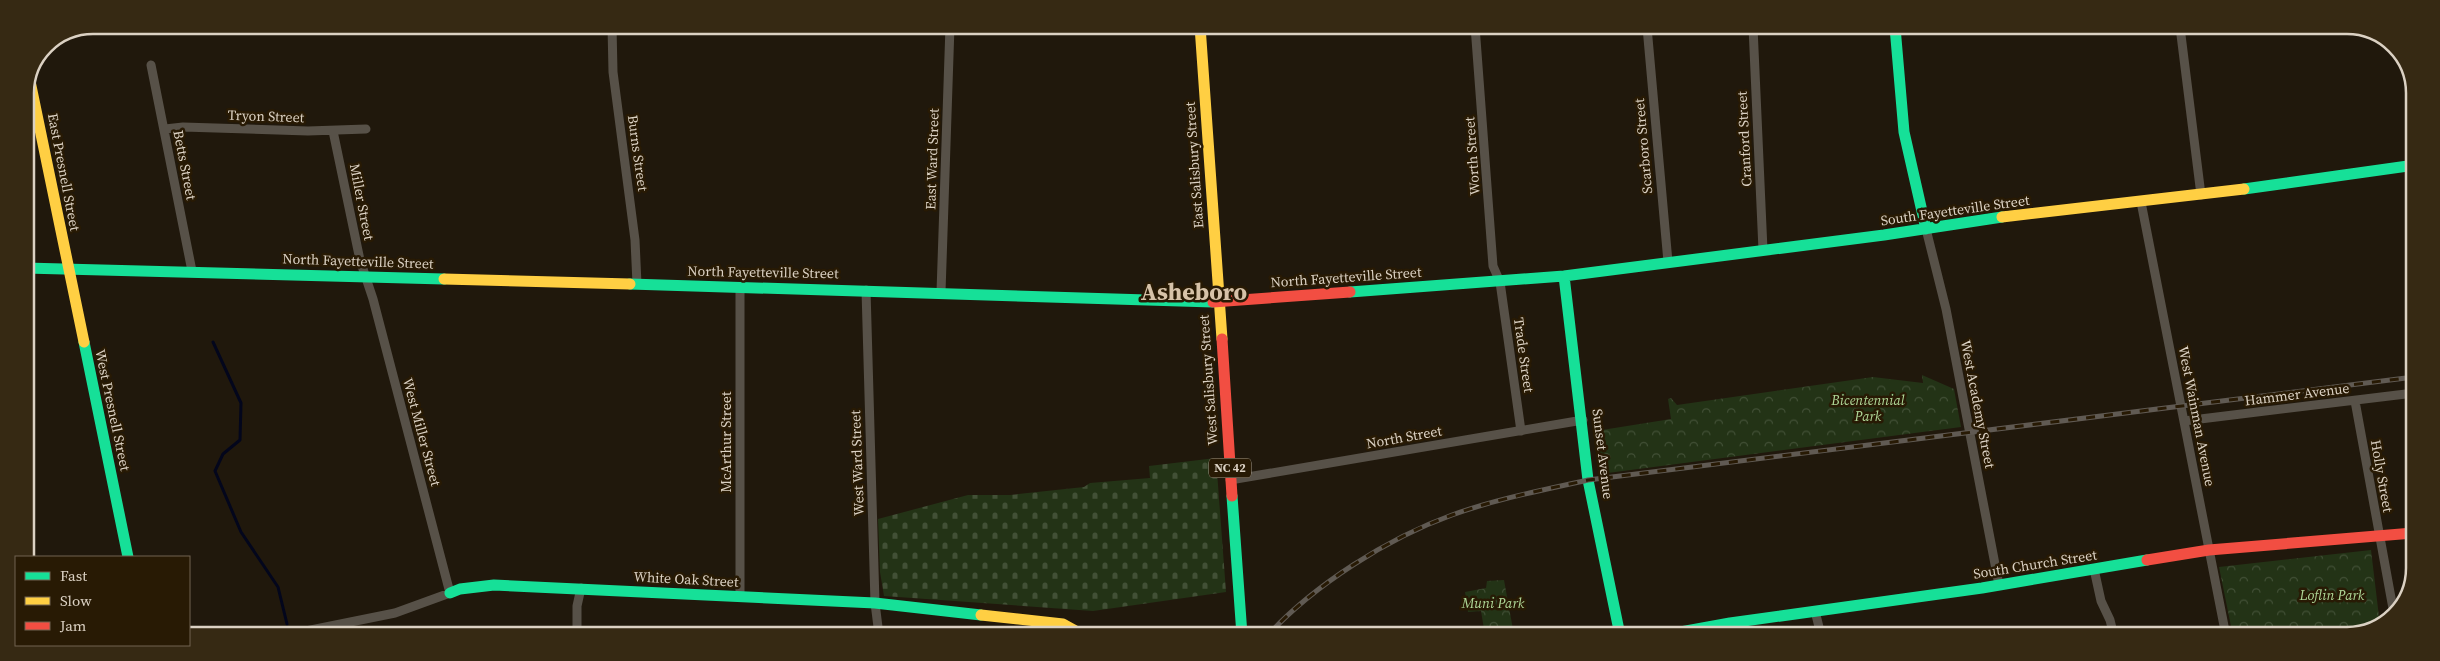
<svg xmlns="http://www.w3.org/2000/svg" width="2440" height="661" font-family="'Source Serif 4',serif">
	<defs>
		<pattern id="cemetery-stones" width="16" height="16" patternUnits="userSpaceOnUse" patternTransform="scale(1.25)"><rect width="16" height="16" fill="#233316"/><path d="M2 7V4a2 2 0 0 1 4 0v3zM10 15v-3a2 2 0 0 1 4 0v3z" fill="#425036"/></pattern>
		<pattern id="park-crowns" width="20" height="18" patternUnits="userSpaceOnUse" patternTransform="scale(1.25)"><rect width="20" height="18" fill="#233316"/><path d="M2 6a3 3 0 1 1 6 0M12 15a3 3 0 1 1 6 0" fill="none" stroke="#425036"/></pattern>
	</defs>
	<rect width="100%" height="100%" fill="#20180c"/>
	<!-- cemetery -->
	<path fill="url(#cemetery-stones)" d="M 1216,458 L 1226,592 L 1093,611 L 884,596 L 880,572 L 878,519 L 968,495 L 1010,495 L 1084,487 L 1090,483 L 1150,478 L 1149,466 Z"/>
	<!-- park -->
	<path fill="url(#park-crowns)" d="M 1922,375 L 1954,389 L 1961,427 L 1600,474 L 1602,468 L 1597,438 L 1602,430 L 1671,419 L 1668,399 L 1671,398 L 1677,405 L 1873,377 L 1923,383 Z
		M 2371,550 L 2380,625 L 2347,636 L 2233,636 L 2219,567 Z
		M 1504,580 L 1514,635 L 1485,635 L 1481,611 L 1468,612 L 1465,592 L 1486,588 L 1487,581 Z"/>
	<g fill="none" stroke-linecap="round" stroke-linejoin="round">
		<!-- stream -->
		<path stroke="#03061c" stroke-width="3" d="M 213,342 L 241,403 L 240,440 L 223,454 L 215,471 L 241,532 L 278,587 L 287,624"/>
		<!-- street -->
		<path stroke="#575148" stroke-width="9" d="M 612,26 L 613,72 L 635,240 L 637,284
			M 1475,26 L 1493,266 L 1500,282 L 1521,431
			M 1647,27 L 1668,262
			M 1753,27 L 1763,250
			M 2180,27 L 2201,195
			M 151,65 L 192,271
			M 165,129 L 183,127 L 308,131 L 366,129
			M 2141,202 L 2226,636
			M 1926,229 L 1946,309 L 1999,585
			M 866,290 L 875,603 L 879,635
			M 941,292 L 950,26
			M 2355,401 L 2394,614
			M 2184,421 L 2414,393
			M 1230,480 L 1583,420
			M 2094,569 L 2101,601 L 2110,620 L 2114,636
			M 740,597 L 740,287
			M 1815,611 L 1821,635
			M 291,634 L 395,613 L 450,593 L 373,299 L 360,260 L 333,131
			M 577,634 L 577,606 L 581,588"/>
		<!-- fast -->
		<path stroke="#16e098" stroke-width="11" d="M 1895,27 L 1904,132 L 1926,229
			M 2244,189 L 2415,165
			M 25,268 L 444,279
			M 1564,276 L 1588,480 L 1620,635
			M 630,284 L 1213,302
			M 1350,292 L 1564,276 L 1884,235 L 2002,217
			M 84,342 L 128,557
			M 1232,496 L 1242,635
			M 450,593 L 460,589 L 494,585 L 875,603 L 981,615
			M 1664,635 L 1730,623 L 1982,588 L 2147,560"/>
		<!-- slow -->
		<path stroke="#ffcf43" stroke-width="11" d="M 1200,26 L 1222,339
			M 30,81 L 84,342
			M 2002,217 L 2244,189
			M 444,279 L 630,284
			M 981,615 L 1063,624 L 1083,635"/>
		<!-- jam -->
		<path stroke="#f24e42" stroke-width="11" d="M 1213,302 L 1350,292
			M 1222,339 L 1232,496
			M 2147,560 L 2209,550 L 2413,533"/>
		<!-- rail casing -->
		<g stroke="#605a53" stroke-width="5">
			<path id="rail" d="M 1268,635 C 1314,585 1388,538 1452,515 C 1496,499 1543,490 1588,480 L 2414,377"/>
		</g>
		<!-- rail -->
		<use href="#rail" stroke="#281a04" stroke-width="3" stroke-dasharray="9" stroke-linecap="butt"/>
	</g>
	<g text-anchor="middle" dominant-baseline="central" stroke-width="5" stroke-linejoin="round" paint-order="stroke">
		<!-- shield labels -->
		<rect fill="#281a04" stroke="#a59a8a" stroke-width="1" x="1209" y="458.5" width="42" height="19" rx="4"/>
		<g font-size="12" font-weight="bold" fill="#dbd1c3">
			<text x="1230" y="468">NC 42</text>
		</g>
		<!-- street labels -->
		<g font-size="14" fill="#dbd1c3" stroke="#281a04">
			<text transform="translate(266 116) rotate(2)">Tryon Street</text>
			<text transform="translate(1744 139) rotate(-93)">Cranford Street</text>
			<text transform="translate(1643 146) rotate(-95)">Scarboro Street</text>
			<text transform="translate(638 153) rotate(82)">Burns Street</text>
			<text transform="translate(1472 156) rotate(-94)">Worth Street</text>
			<text transform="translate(932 159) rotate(-88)">East Ward Street</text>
			<text transform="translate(185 165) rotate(79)">Betts Street</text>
			<text transform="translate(1194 165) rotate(-94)">East Salisbury Street</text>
			<text transform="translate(64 172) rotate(79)">East Presnell Street</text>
			<text transform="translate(362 202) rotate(79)">Miller Street</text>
			<text transform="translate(1955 210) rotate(-8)">South Fayetteville Street</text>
			<text transform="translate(358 261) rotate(2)">North Fayetteville Street</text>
			<text transform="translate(763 272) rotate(1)">North Fayetteville Street</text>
			<text transform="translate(1346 277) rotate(-4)">North Fayetteville Street</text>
			<text transform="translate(1524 355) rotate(82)">Trade Street</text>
			<text transform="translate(1208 380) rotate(-94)">West Salisbury Street</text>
			<text transform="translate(2297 394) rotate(-7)">Hammer Avenue</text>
			<text transform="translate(1978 404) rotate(79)">West Academy Street</text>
			<text transform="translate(113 410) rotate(78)">West Presnell Street</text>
			<text transform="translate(2197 416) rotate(79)">West Wainman Avenue</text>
			<text transform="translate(422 432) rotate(75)">West Miller Street</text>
			<text transform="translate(1404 437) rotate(-10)">North Street</text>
			<text transform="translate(726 442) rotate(-90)">McArthur Street</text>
			<text transform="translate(1603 454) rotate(83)">Sunset Avenue</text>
			<text transform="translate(857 463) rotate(-92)">West Ward Street</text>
			<text transform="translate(2382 476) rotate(80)">Holly Street</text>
			<text transform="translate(2035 564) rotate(-9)">South Church Street</text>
			<text transform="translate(686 579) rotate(3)">White Oak Street</text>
		</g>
		<!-- park labels -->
		<g font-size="14" font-style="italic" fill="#afd898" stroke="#281a04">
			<text x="1868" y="400">Bicentennial<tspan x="1868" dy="16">Park</tspan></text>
			<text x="2332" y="595">Loflin Park</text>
			<text x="1493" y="603">Muni Park</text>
		</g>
		<!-- town labels -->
		<g font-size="24" font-weight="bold" fill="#d6c2a8" stroke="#281a04">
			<text x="1194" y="291">Asheboro</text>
		</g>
	</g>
	<!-- crop -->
	<path d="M0 0H2440V661H0ZM93 34H2347A59 59 0 0 1 2406 93V568A59 59 0 0 1 2347 627H93A59 59 0 0 1 34 568V93A59 59 0 0 1 93 34Z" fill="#362913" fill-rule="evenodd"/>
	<path fill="none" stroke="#dbd1c3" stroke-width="2.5" d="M93 34H2347A59 59 0 0 1 2406 93V568A59 59 0 0 1 2347 627H93A59 59 0 0 1 34 568V93A59 59 0 0 1 93 34Z"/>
	<!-- legend -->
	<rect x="15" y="556" width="175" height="90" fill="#281a04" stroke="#706350"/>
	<rect x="25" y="572" width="25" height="8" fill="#16e098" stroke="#706350"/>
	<text x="60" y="581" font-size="15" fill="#dbd1c3">Fast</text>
	<rect x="25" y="597" width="25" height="8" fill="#ffcf43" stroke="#706350"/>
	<text x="60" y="606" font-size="15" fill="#dbd1c3">Slow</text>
	<rect x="25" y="622" width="25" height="8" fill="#f24e42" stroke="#706350"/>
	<text x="60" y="631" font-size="15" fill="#dbd1c3">Jam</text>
</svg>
